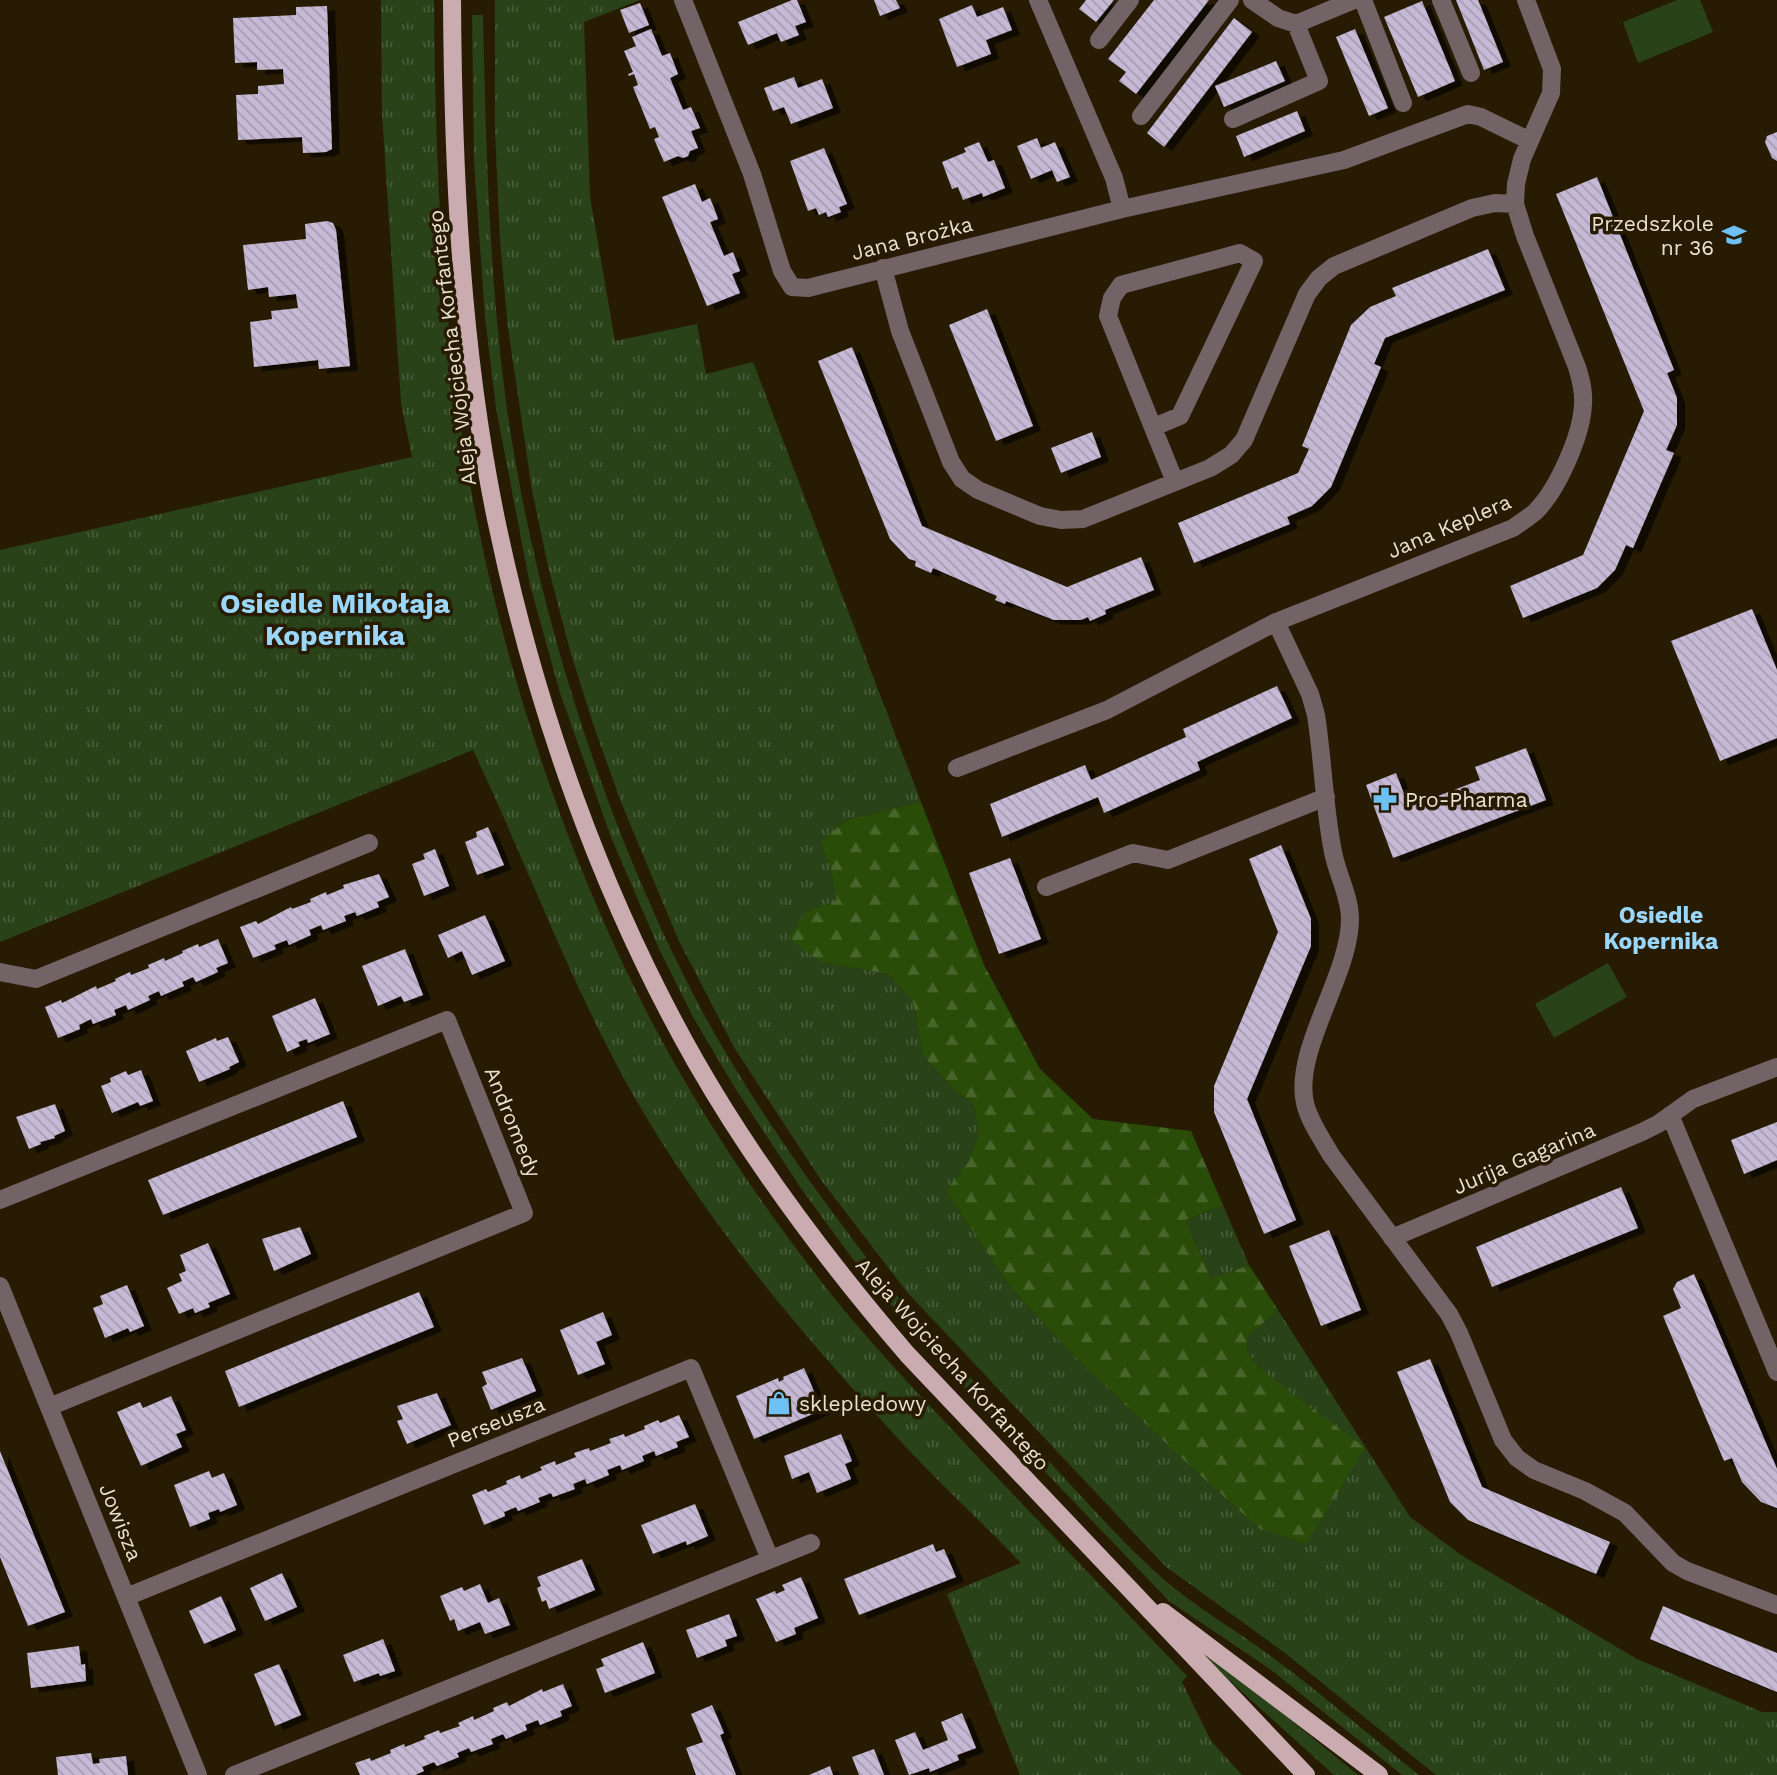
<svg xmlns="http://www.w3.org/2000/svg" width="1777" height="1775" font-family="'Work Sans',sans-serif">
	<defs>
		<pattern id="grass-tufts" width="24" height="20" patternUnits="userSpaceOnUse" patternTransform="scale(1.75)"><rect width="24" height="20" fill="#294218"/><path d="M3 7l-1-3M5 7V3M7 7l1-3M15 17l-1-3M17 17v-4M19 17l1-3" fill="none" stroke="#485d39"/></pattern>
		<pattern id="forest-firs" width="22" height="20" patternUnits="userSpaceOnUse" patternTransform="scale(1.75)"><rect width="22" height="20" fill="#294d08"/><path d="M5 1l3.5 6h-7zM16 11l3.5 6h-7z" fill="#48662b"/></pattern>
		<pattern id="building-back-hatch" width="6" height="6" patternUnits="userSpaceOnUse" patternTransform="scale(1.75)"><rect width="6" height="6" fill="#c5b9d6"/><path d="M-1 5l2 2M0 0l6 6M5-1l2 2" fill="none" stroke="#a59cb0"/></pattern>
		<filter id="shadow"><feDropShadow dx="8" dy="4.5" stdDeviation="0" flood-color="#0009"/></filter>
	</defs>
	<rect width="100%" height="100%" fill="#281b03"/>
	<!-- grass -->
	<path fill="url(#grass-tufts)" d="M 381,0 L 434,0 C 435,150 441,300 464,448 C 491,622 549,809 625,968 C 680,1085 754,1197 835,1299 C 883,1358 937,1413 989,1469 C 1055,1538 1121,1607 1187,1676 L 1182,1682 L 1211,1741 L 1242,1775 L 1020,1775 L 947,1594 L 1021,1563 C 976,1516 927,1472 884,1423 C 793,1324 704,1217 636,1100 C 572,988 528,866 473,750 L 0,942 L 0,550 L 412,457 L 401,403 L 382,113 Z
		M 495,0 L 640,0 L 584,22 L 590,197 L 615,341 L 697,324 L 706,374 L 753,362 L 921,802 L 847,820 L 822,841 L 831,870 L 838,900 L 806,913 L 821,962 L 888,974 L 913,1000 L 923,1055 L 955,1091 L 973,1103 L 979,1134 L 969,1160 L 946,1191 L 1009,1285 L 1075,1357 L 1189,1465 L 1260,1529 L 1306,1544 L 1261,1370 L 1247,1352 L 1248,1336 L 1278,1310 L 1410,1517 L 1461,1555 L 1637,1659 L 1762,1712 L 1777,1712 L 1777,1775 L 1436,1775 L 1285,1653 L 1165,1566 L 907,1292 L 821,1180 L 735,1049 L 678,939 L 621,802 L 593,724 L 569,647 L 548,566 L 532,490 L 508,328 L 500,241 L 495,130 Z
		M 472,15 L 483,15 C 486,145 489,274 506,402 C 534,605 605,828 701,1009 C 746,1092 800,1170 857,1245 C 905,1310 961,1368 1016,1426 C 1064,1476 1110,1531 1161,1577 C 1195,1607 1236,1630 1272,1657 C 1322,1694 1370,1736 1419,1775 L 1402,1775 L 1270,1669 L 1169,1601 L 936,1358 L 849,1254 L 800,1187 L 735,1088 L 693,1017 L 660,951 L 611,837 L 560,693 L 530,585 L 496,408 L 485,317 L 474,161 Z
		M 1223,1205 L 1249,1265 L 1211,1279 L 1186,1220 Z
		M 1209,1656 L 1214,1657 L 1358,1775 L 1334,1775 L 1209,1662 Z"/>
	<!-- forest -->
	<path fill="url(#forest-firs)" d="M 921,802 L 984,965 L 1040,1069 L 1093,1119 L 1191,1131 L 1223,1205 L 1186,1220 L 1211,1279 L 1249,1265 L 1278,1310 L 1248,1336 L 1247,1352 L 1261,1370 L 1365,1448 L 1306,1544 L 1260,1529 L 1189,1465 L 1075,1357 L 1009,1285 L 946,1191 L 969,1160 L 979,1134 L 973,1103 L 955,1091 L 923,1055 L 913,1001 L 888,974 L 821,962 L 788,938 L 806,912 L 837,900 L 831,870 L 821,841 L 847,820 Z"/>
	<!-- garden -->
	<path fill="#294218" d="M 1677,0 L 1700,0 L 1713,32 L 1638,63 L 1623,22 Z
		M 1608,963 L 1627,997 L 1554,1038 L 1535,1004 Z"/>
	<!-- building -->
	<path fill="url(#building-back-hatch)" filter="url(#shadow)" d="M 792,0 L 797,0 L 806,22 L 795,26 L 799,35 L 781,42 L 777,33 L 748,45 L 738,22 Z
		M 874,0 L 896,0 L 900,8 L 880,16 Z
		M 1086,0 L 1114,0 L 1096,22 L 1079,9 Z
		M 1154,0 L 1209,0 L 1136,94 L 1119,81 L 1126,72 L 1108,59 Z
		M 1456,0 L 1478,0 L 1503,62 L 1484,70 Z
		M 1422,1 L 1455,81 L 1418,97 L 1384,17 Z
		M 640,3 L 649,25 L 629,33 L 620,10 Z
		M 972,5 L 977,17 L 1003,7 L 1012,30 L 986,40 L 991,54 L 957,67 L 939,19 Z
		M 327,6 L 332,149 L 326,152 L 303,153 L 302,137 L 238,140 L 236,95 L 258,94 L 258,86 L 284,84 L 283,69 L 257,70 L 257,62 L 235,63 L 233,18 L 296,15 L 296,7 Z
		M 1234,18 L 1252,32 L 1164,147 L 1147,133 Z
		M 651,29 L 662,56 L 670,53 L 678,74 L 670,78 L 683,110 L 691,107 L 700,128 L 691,131 L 698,148 L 690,151 L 688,156 L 683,158 L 678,156 L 664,162 L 654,139 L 659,137 L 655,127 L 650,129 L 633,87 L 638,85 L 634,74 L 629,76 L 628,74 L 633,72 L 624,51 L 636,46 L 632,37 Z
		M 1355,29 L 1388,108 L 1369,116 L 1336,37 Z
		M 1276,61 L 1285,81 L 1224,107 L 1215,86 Z
		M 794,77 L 798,88 L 822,79 L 833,108 L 791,124 L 784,107 L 773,111 L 764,88 Z
		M 1297,111 L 1305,131 L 1244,157 L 1236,136 Z
		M 1777,132 L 1777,161 L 1772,158 L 1765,142 L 1767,136 Z
		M 1037,138 L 1041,148 L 1055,142 L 1070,177 L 1057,182 L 1052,170 L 1031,179 L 1017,146 Z
		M 979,142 L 988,162 L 994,160 L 1005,188 L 983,197 L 982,193 L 963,200 L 958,187 L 952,189 L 942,162 L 966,152 L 964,148 Z
		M 824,148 L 847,204 L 839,207 L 841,212 L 828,217 L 826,212 L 819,215 L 816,208 L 808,211 L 790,161 Z
		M 1597,177 L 1674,370 L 1667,373 L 1677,398 L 1677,425 L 1666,450 L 1674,453 L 1633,548 L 1626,545 L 1615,570 L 1597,588 L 1523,618 L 1510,586 L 1583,555 L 1644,411 L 1556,194 Z
		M 695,184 L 702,202 L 710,198 L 714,208 L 718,219 L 710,222 L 724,256 L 733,252 L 740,271 L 732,274 L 740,293 L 707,306 L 662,197 Z
		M 327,221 L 333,223 L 336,230 L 350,366 L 319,369 L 318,360 L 254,367 L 250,322 L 272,319 L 271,311 L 298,308 L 296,294 L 269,297 L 268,287 L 248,290 L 243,245 L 306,239 L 305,224 Z
		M 1488,249 L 1505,290 L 1385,338 L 1374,364 L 1381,367 L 1331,487 L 1312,506 L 1287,517 L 1290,524 L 1194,563 L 1178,523 L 1298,473 L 1309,449 L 1302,446 L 1351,325 L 1370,307 L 1396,296 L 1392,288 Z
		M 987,309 L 1033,426 L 996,441 L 949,325 Z
		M 852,347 L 922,526 L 1067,587 L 1141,557 L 1154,590 L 1105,610 L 1106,614 L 1090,621 L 1088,617 L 1081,620 L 1054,620 L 1006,601 L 1005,604 L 995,600 L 997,596 L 933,568 L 931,573 L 915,566 L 916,561 L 909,559 L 890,539 L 818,361 Z
		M 1092,432 L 1101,457 L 1061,473 L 1051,448 Z
		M 1752,609 L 1777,670 L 1777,738 L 1720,761 L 1671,641 Z
		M 1277,686 L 1292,718 L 1197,762 L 1200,770 L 1104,813 L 1098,797 L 1002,837 L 990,804 L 1085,765 L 1091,780 L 1186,737 L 1183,729 Z
		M 1526,748 L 1546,800 L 1393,858 L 1366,785 L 1396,773 L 1409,807 L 1480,780 L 1475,767 Z
		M 488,827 L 504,865 L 477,875 L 465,842 L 477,837 L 476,832 Z
		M 1281,845 L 1311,919 L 1311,946 L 1247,1099 L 1296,1220 L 1264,1234 L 1214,1112 L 1214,1086 L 1278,932 L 1249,859 Z
		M 435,849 L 449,886 L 424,896 L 412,864 L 425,859 L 423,854 Z
		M 1010,858 L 1041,939 L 999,954 L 969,873 Z
		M 379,874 L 389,897 L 377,902 L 379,907 L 357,916 L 355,912 L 344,916 L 346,921 L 323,930 L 321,925 L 309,930 L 311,935 L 289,945 L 287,940 L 274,945 L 276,949 L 253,958 L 240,927 L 256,921 L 258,924 L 291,907 L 292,909 L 311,902 L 310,899 L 326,892 L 327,895 L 344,888 L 343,885 Z
		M 485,915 L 505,961 L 472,975 L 462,951 L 448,958 L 438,935 Z
		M 218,939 L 228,963 L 216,968 L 218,972 L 196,982 L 193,977 L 182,982 L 184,986 L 161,996 L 159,991 L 148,996 L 150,1000 L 128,1010 L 126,1005 L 114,1010 L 116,1015 L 93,1024 L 91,1019 L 79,1025 L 80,1029 L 58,1038 L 45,1007 L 61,1000 L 62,1003 L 96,986 L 97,989 L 116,981 L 115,979 L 130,972 L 131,975 L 149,968 L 148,965 L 164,958 L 165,961 L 183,953 L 182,951 L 198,944 L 199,947 Z
		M 405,949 L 423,995 L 404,1002 L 401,996 L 378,1006 L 362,966 Z
		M 315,998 L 330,1034 L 308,1043 L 307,1039 L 298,1042 L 300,1046 L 287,1052 L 272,1016 Z
		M 228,1037 L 239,1062 L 229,1067 L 230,1069 L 199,1082 L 186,1051 L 216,1038 L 217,1041 Z
		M 141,1070 L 153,1101 L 140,1106 L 138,1102 L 112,1113 L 101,1086 L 111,1082 L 110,1078 L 126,1071 L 128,1075 Z
		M 343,1101 L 357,1137 L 163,1215 L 148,1180 Z
		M 55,1104 L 65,1131 L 54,1136 L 55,1138 L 40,1142 L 41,1144 L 29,1149 L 16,1117 Z
		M 1777,1122 L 1777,1160 L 1744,1174 L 1731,1140 Z
		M 1621,1187 L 1638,1228 L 1492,1287 L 1476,1247 Z
		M 300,1227 L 311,1254 L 274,1271 L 262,1239 Z
		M 1329,1230 L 1361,1310 L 1321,1326 L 1289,1246 Z
		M 208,1243 L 230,1294 L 208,1303 L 210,1307 L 195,1313 L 193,1308 L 179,1314 L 167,1288 L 182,1281 L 179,1274 L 186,1271 L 180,1255 Z
		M 1694,1274 L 1777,1469 L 1777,1508 L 1761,1502 L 1742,1482 L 1732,1458 L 1724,1461 L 1663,1316 L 1681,1308 L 1673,1289 L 1677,1282 Z
		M 127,1285 L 144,1326 L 130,1332 L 128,1328 L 105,1338 L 93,1308 L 103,1304 L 100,1296 Z
		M 419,1292 L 434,1327 L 239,1407 L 225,1371 Z
		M 603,1312 L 612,1335 L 596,1342 L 605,1364 L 578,1375 L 560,1330 Z
		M 522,1358 L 536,1391 L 491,1410 L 482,1387 L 487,1384 L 482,1372 Z
		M 1430,1359 L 1482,1487 L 1610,1542 L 1596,1574 L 1468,1520 L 1450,1502 L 1397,1372 Z
		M 804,1368 L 822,1410 L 754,1439 L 736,1396 L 778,1378 L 779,1382 L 784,1379 L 783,1377 Z
		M 437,1393 L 451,1425 L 407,1444 L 397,1421 L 403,1419 L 397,1406 Z
		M 171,1396 L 186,1430 L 176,1434 L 182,1447 L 141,1466 L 117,1412 L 140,1402 L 143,1408 Z
		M 679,1415 L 689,1437 L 676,1442 L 678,1447 L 656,1456 L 654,1451 L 642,1456 L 644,1461 L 622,1470 L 620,1465 L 607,1470 L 609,1475 L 587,1484 L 585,1479 L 573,1484 L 575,1489 L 553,1497 L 551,1493 L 538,1498 L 540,1502 L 518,1511 L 516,1507 L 504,1512 L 505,1516 L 484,1525 L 472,1495 L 486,1489 L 488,1492 L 507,1484 L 506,1481 L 520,1475 L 521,1479 L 542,1470 L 540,1467 L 555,1461 L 556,1465 L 576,1457 L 574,1453 L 589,1448 L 590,1451 L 611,1443 L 609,1439 L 624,1434 L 625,1437 L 645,1429 L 644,1426 L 658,1420 L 660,1423 Z
		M 841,1434 L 852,1461 L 845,1464 L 851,1479 L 817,1493 L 809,1472 L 792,1479 L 784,1456 Z
		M 0,1451 L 65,1612 L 28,1626 L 0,1557 Z
		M 209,1471 L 212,1478 L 224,1473 L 237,1505 L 220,1512 L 219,1509 L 208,1513 L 210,1519 L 190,1527 L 174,1485 Z
		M 695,1504 L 708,1536 L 687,1545 L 686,1541 L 653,1554 L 641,1525 Z
		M 933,1544 L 936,1552 L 944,1549 L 956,1577 L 859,1615 L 844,1579 Z
		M 582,1559 L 595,1590 L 549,1609 L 546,1600 L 542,1602 L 537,1588 L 541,1586 L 537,1577 Z
		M 282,1573 L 297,1607 L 265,1621 L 250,1588 Z
		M 801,1577 L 818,1618 L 794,1628 L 796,1634 L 776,1642 L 756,1599 L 775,1591 L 776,1594 L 785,1590 L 782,1585 Z
		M 480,1584 L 488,1603 L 499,1598 L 510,1625 L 485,1634 L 480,1622 L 458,1631 L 454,1619 L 450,1621 L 440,1596 L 462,1587 L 464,1591 Z
		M 221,1596 L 236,1630 L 204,1644 L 189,1611 Z
		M 1663,1606 L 1777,1653 L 1777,1692 L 1650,1639 Z
		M 729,1614 L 737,1636 L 725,1640 L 727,1646 L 697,1658 L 686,1630 Z
		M 383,1639 L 395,1671 L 380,1676 L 379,1673 L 354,1682 L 343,1655 Z
		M 643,1642 L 655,1673 L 605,1693 L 596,1669 L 604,1666 L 601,1659 Z
		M 79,1646 L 81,1665 L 85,1664 L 86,1681 L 31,1688 L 27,1653 Z
		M 279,1664 L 301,1715 L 275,1726 L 254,1674 Z
		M 563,1684 L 572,1706 L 560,1711 L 562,1716 L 540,1725 L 538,1720 L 525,1725 L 527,1730 L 506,1739 L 503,1734 L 491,1739 L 493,1744 L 471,1752 L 469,1748 L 457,1753 L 459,1757 L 437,1766 L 434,1762 L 422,1767 L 424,1771 L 415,1775 L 360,1775 L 355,1763 L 370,1758 L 371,1761 L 391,1753 L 390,1750 L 404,1744 L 405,1747 L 425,1739 L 424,1736 L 439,1730 L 440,1733 L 460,1726 L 458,1723 L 473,1716 L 474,1720 L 494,1711 L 493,1708 L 507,1702 L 509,1706 L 542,1689 L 543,1692 Z
		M 712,1705 L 724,1733 L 720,1735 L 736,1775 L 696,1775 L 686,1748 L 703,1742 L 691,1714 Z
		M 962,1713 L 976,1748 L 957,1755 L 959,1760 L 930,1772 L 929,1768 L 909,1775 L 895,1740 L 915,1732 L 923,1750 L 948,1740 L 941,1722 Z
		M 874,1749 L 884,1775 L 859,1775 L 852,1757 Z
		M 91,1753 L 93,1764 L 100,1763 L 99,1759 L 126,1756 L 128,1775 L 58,1775 L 56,1757 Z
		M 830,1766 L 833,1775 L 809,1775 Z"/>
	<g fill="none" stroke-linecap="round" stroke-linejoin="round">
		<!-- minor -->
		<path stroke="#726366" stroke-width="18" d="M 683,0 L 752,174 L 782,271 L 792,287 L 808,288 L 1122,209 L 1114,178 L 1038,0
			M 1363,0 L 1403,103
			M 1441,0 L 1471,73
			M 1296,24 L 1354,0
			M 1099,40 L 1130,0
			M 1141,116 L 1230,0
			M 1233,119 L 1319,81 L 1296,24 L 1278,18 L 1252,0
			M 1122,209 L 1344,160 L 1468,114 L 1481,117 L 1530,141
			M 883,268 L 900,331 L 951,462 L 962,479 L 978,490 L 1040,516 L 1061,520 L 1083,519 L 1210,468 L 1231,455 L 1244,440 L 1307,294 L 1319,278 L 1334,266 L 1472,208 L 1495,203 L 1515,204
			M 1154,427 L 1180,416 L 1254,261 L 1240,253 L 1121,285 L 1112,298 L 1108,316 L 1175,482
			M 1276,622 L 1310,694 L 1316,715 C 1323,760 1324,807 1333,852 C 1337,874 1350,896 1350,919 C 1350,975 1293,1050 1305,1103 C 1309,1121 1322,1139 1331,1155 L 1449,1314 L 1459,1333 L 1503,1440 L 1517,1458 L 1534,1470 L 1585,1491 L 1625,1513 L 1673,1563 L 1687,1571 L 1777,1605
			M 957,768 L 1107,710 L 1276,622 L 1513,528 C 1520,523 1528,518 1535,512 C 1557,491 1582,435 1583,404 C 1584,391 1581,380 1577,367 L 1525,236 L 1515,204 L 1516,184 L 1522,159 L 1551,93 L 1552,69 L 1526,0
			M 1046,887 L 1133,853 L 1168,860 L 1326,797
			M 0,972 L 36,979 L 369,843
			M 1670,1115 L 1777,1372
			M 0,1200 L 447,1020 L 524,1213 L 49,1407
			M 1392,1238 L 1642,1132 L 1658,1124 L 1693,1099 L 1777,1067
			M 0,1286 L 198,1775
			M 126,1597 L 691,1368 L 770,1559
			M 234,1775 L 811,1543"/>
		<!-- major -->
		<path stroke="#c9abb0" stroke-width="18" d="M 452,0 C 453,173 461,349 496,519 C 535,707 601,895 696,1062 C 756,1167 829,1263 907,1354 L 1306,1775
			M 1163,1612 L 1379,1775"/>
	</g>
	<!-- icons -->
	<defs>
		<g id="school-bare" transform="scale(1.89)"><path d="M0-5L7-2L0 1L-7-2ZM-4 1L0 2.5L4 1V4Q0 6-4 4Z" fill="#6ec2f3" stroke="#281b03" stroke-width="2.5" paint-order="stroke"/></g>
		<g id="pharmacy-bare" transform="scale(1.89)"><path d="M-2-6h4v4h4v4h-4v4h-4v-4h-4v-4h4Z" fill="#6ec2f3" stroke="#281b03" stroke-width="2.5" paint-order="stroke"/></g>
		<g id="shop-bare" transform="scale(1.89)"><path d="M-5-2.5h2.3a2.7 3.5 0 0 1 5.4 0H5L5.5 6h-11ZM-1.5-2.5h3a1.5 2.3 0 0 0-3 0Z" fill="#6ec2f3" stroke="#281b03" stroke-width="2.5" paint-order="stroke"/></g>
	</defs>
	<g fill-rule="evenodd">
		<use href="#school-bare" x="1734" y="235"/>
		<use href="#pharmacy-bare" x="1385" y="799"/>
		<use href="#shop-bare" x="779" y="1403"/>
	</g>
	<g text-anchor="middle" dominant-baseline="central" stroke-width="7" stroke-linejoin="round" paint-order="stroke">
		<!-- poi labels -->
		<g font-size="21" fill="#e9e1d2" stroke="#281b03" text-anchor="start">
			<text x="1714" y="223" text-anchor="end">Przedszkole<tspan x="1714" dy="24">nr 36</tspan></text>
			<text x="1405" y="799">Pro-Pharma</text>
			<text x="799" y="1403">sklepledowy</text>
		</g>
		<!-- street labels -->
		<g font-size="21" fill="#e9e1d2" stroke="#281b03">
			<text transform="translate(912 238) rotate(-14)">Jana Brożka</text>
			<text transform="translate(452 348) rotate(-97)">Aleja Wojciecha Korfantego</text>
			<text transform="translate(1449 526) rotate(-23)">Jana Keplera</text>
			<text transform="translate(513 1122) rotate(68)">Andromedy</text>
			<text transform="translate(1524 1158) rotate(-23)">Jurija Gagarina</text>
			<text transform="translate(953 1364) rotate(48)">Aleja Wojciecha Korfantego</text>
			<text transform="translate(496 1422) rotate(-22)">Perseusza</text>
			<text transform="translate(121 1522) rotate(68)">Jowisza</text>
		</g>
		<!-- neighbourhood labels -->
		<g font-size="23" font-weight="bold" fill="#9bd6fb" stroke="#281b03">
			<text x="1661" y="915">Osiedle<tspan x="1661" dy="26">Kopernika</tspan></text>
		</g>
		<!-- district labels -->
		<g font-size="28" font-weight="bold" fill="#9bd6fb" stroke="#281b03">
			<text x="335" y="603">Osiedle Mikołaja<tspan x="335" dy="32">Kopernika</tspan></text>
		</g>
	</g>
</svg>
